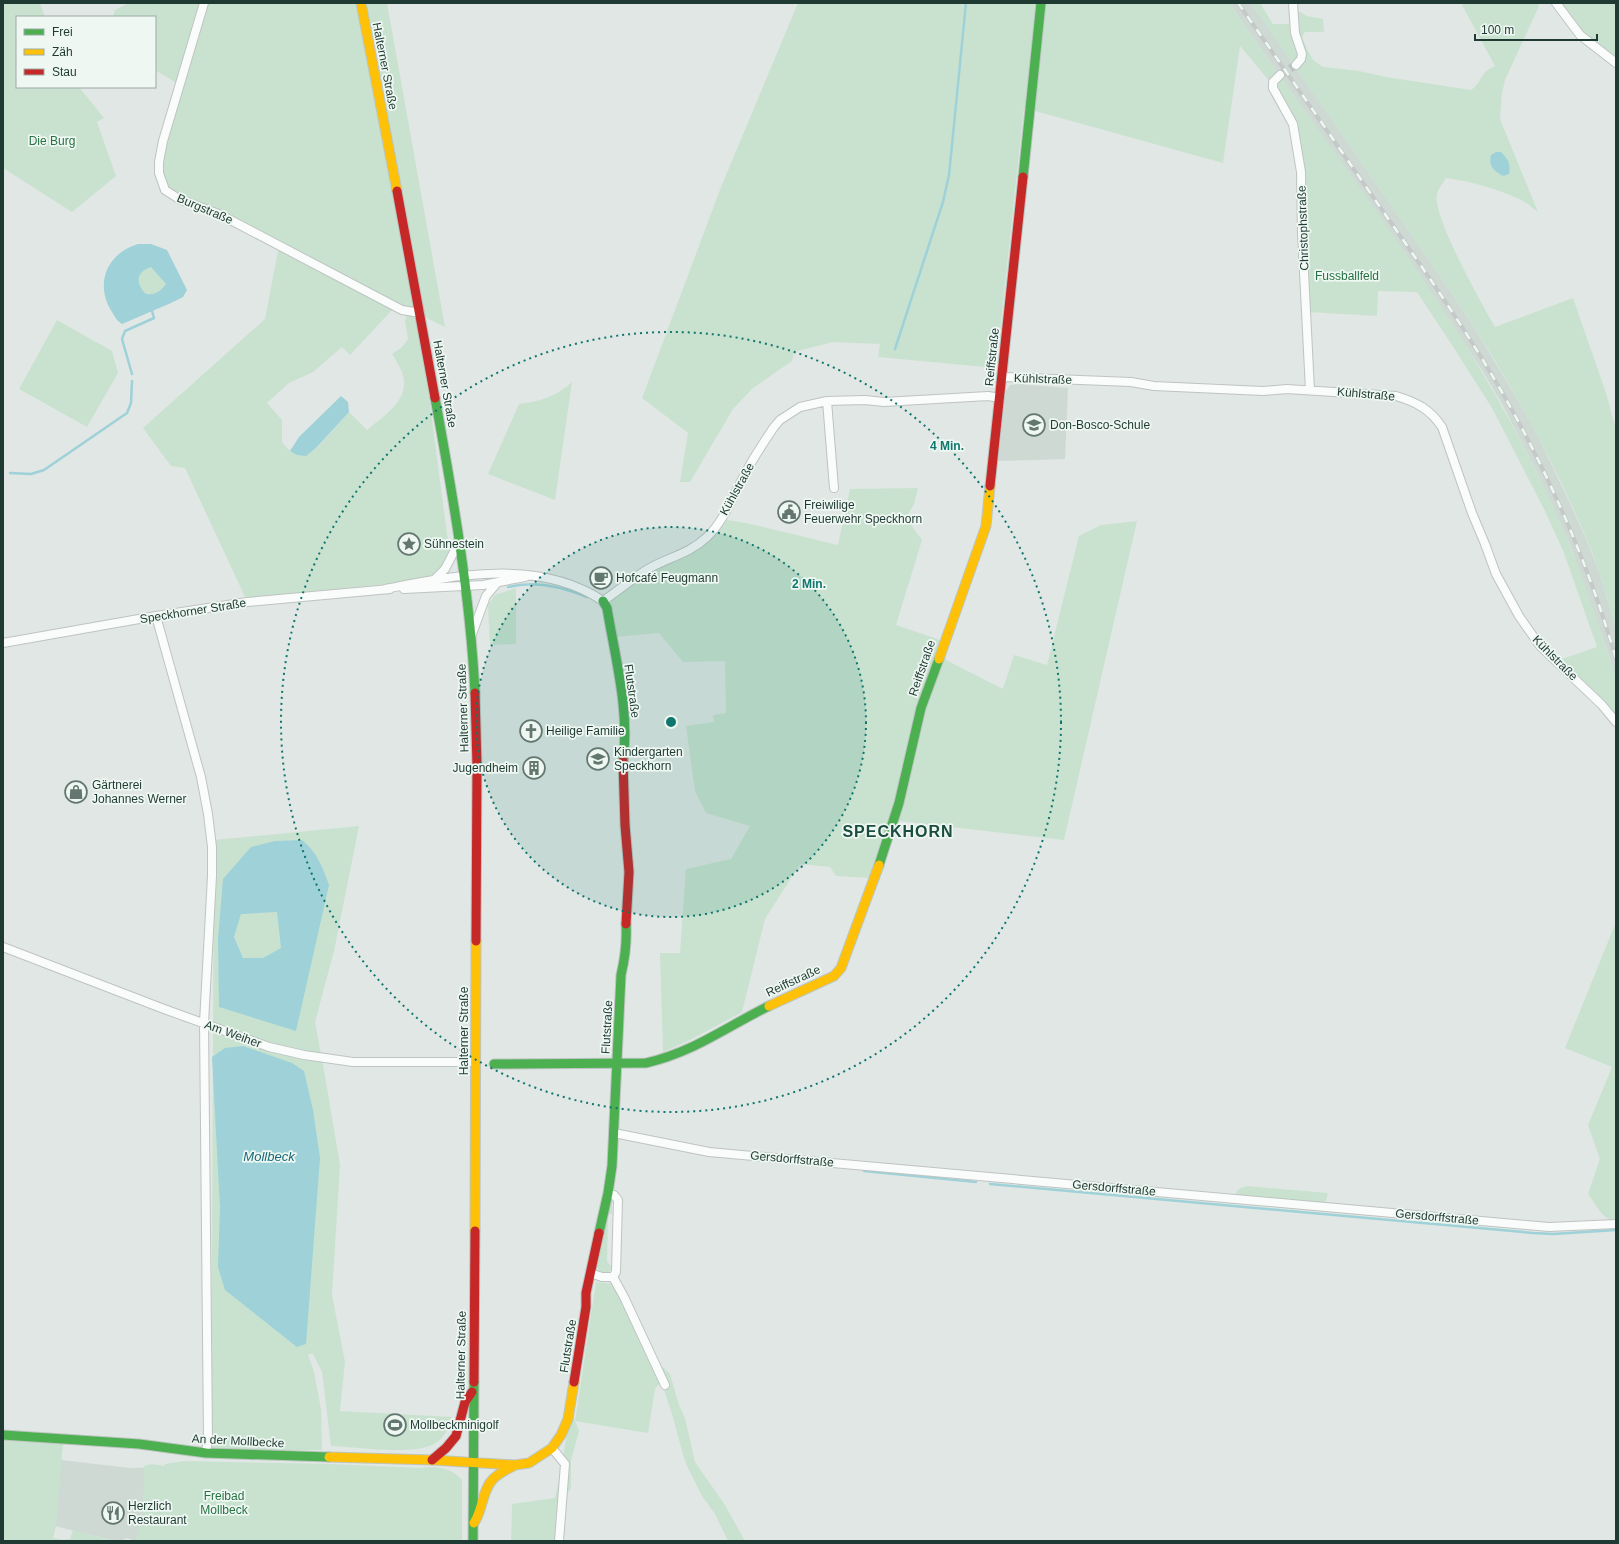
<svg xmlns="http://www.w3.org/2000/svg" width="1619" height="1544" font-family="Arial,sans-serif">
	<rect width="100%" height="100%" fill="#e1e7e4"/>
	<!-- built -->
	<path fill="#ced9d4" d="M 1229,3 L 1251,3 L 1453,295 L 1475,329 L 1516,397 L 1535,430 L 1569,501 L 1587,541 L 1599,572 L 1616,627 L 1616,676 L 1572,550 L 1538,474 L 1502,404 L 1483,372 L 1439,304 Z
		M 1018,384 L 1068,388 L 1065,459 L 998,461 L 1006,391 L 1010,385 Z
		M 61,1460 L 130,1468 L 180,1466 L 163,1541 L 135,1541 L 127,1538 L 120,1541 L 115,1541 L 55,1526 Z"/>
	<!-- green -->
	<path fill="#c9e2d0" d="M 3,3 L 40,3 L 45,17 L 17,17 L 17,87 L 79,87 L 104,118 L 97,122 L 116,176 L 72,212 L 3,168 Z
		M 129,3 L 202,3 L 178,84 L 155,70 L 155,17 L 113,17 L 115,10 Z
		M 205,3 L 387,3 L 445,327 L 179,198 L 162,182 L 161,162 Z
		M 798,3 L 1229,3 L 1277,72 L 1272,77 L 1271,83 L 1240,46 L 1223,163 L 1024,108 L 996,368 L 878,357 L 880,344 L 833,342 L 794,352 L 792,361 L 753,388 L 733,409 L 690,482 L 680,482 L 688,433 L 642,398 L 721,187 Z
		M 1251,3 L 1260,3 L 1273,24 L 1292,24 L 1298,47 L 1298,57 L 1291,62 Z
		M 1465,3 L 1537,3 L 1539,6 L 1505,80 L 1502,93 L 1500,119 L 1538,212 C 1533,209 1529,204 1523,201 C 1502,190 1470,181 1446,178 C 1443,183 1438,189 1437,194 C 1431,214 1483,306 1495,327 L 1573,298 L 1606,393 L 1616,429 L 1616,627 C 1607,598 1599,568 1587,540 C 1551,454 1505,373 1453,295 L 1295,67 L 1300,63 L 1295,12 L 1300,12 L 1307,16 L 1323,19 L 1324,32 L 1305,32 L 1302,37 L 1307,49 L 1313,60 L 1323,67 L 1359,71 L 1386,77 L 1471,90 C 1483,82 1479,72 1495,66 L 1462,5 Z
		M 1556,3 L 1616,3 L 1616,56 L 1581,35 Z
		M 1281,77 C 1395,238 1518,398 1585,585 C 1592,606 1599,627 1606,648 C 1609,657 1614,666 1616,676 C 1618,688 1616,703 1616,716 L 1559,660 L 1597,647 L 1564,553 L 1545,511 L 1492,408 L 1450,342 L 1417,292 L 1378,291 L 1377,316 L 1307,312 L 1294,124 L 1275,87 Z
		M 279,246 L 394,308 L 350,355 L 342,347 L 313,372 L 289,383 L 267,403 L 282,420 L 282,442 L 288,449 L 297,455 L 317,448 L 349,412 L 367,430 C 381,418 405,404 404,382 C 404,373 397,362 392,354 L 402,347 L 408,339 L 405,321 L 407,314 L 419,321 L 449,549 L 445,564 L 436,574 L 430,577 L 396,583 L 246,599 L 185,468 L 171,466 L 143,428 L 265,319 Z
		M 151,266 L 166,284 C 159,291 156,295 146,294 C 135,283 136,272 151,266 Z
		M 57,320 L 112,351 L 118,373 L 87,427 L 19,389 Z
		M 572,382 L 555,500 L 488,474 L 519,404 C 541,401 555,397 572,382 Z
		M 918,488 L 914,504 L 906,518 L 922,540 L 896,625 L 940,640 L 946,660 L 1003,689 L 1014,655 L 1047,665 L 1079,536 L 1101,525 L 1137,521 L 1064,840 L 899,821 L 870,878 L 836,876 L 830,867 L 800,864 L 765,919 L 742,1012 L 692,1039 L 663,1052 L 660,953 L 680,953 L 686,869 L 731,859 L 750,826 L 706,813 L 695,791 L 686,726 L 714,722 L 713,715 L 726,713 L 725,661 L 683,662 L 659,633 L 614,637 L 610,604 L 612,600 L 653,570 L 677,561 L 700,549 L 711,540 L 727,520 L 746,523 L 838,545 L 850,489 Z
		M 516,588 L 516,644 L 490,645 L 488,605 L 495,595 Z
		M 359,826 L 334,951 L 315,1022 L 325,1076 L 340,1165 L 332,1295 L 345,1362 L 340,1411 L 452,1417 C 448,1427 445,1438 436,1443 C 416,1456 356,1447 331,1446 L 322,1372 L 313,1354 L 308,1354 L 314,1372 L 321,1409 L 322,1450 L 211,1450 L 214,840 Z
		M 1616,922 L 1616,1221 C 1603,1221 1595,1203 1588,1194 L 1600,1159 L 1588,1125 L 1612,1067 L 1565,1048 Z
		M 1247,1186 L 1328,1193 L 1325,1204 L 1235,1196 C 1237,1189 1240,1188 1247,1186 Z
		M 612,1200 L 612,1214 L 611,1213 L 608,1215 L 607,1262 L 611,1266 L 611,1270 L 607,1273 L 599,1271 L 596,1264 L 610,1201 Z
		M 596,1282 L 615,1284 L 649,1354 L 670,1374 L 679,1405 L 685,1418 L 695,1462 L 725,1505 L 745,1541 L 728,1541 L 715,1514 L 702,1496 L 688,1468 L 684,1458 L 672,1414 L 661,1381 L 655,1389 L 648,1433 L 575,1421 L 579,1431 L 571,1460 L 571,1488 L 561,1504 L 556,1541 L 511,1541 L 512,1504 L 555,1498 C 562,1470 564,1442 572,1414 L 575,1421 Z
		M 3,1439 L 63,1442 L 56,1526 L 53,1538 L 63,1540 L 70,1539 L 73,1530 L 113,1541 L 3,1541 Z
		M 184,1461 L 330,1464 L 422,1468 C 435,1465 454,1469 462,1480 L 462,1541 L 136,1541 C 142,1516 145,1491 144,1466 L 152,1464 L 164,1466 L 165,1464 Z"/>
	<!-- water -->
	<path fill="#9ed1d8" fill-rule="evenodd" d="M 1496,152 L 1501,152 C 1508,159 1511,164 1509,174 L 1503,176 C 1494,171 1488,166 1491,155 Z
		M 138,244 L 151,244 L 167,250 L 187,290 L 183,297 L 171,303 L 122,324 C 117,321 115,317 112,312 C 94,284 107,253 138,244 ZM 151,267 L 166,284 C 160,291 156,295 146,294 C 135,283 136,272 151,267 Z
		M 341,396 L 348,402 L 349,412 L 317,447 L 306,456 L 297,455 L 290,451 L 299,437 Z
		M 302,840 C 317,852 323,868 329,885 L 296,1031 L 219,1007 L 218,939 L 223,879 L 251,847 L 275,841 ZM 277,912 L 281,948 L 263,958 L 243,958 L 234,937 L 241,914 Z
		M 243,1046 L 292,1063 L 304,1071 L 313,1110 L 320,1158 L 306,1344 L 297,1347 L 225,1290 L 218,1267 L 220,1208 L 212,1057 L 225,1048 Z"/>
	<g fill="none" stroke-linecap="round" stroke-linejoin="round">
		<!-- stream -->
		<path stroke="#9ed1d8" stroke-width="2.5" d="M 895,349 L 943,202 L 949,175 L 966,3
			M 132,374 L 122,339 L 125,331 L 154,318 L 152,311
			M 10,473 L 31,474 L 44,470 L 127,413 L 131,403 L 132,381
			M 508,587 C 535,580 561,586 587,597
			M 864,1171 L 976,1182
			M 990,1184 L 1533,1233 L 1553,1234 L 1616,1230"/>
		<!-- street-tunnel -->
		<path stroke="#bac4c0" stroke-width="8" stroke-dasharray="8 4" stroke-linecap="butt" d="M 1280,75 L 1296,65"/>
		<!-- street casing -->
		<g stroke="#bec4c1" stroke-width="10">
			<path id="street" d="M 204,3 L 163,141 L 159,162 L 159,173 L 165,190 L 179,199 L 221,215 L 402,310 L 420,313
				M 1293,3 L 1295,33 L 1302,54 L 1301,59 L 1296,65
				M 1556,3 L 1580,35 L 1616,63
				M 1280,75 L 1273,82 L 1273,88 L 1293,124 L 1301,172 L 1302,233 L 1310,390
				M 1002,377 L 1131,382 L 1154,386 L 1263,391 L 1287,389 L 1396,396 C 1416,402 1430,409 1442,427 L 1472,513 L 1485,544 L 1496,574 L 1519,616 L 1540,646 L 1602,705 L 1616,722
				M 827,401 L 834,488
				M 435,579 L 445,569 L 459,542
				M 385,589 C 455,575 540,558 603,601 C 618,591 633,578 648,569 C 669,557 689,554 707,537 C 725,520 733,495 745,474 C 753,458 764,442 774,427 L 780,420 L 800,407 L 827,401 L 865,400 L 884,402 L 988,396 L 1000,398
				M 404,589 L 483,585 L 525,577
				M 156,616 L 201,777 L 208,814 L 212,847 L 212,876 L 204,1023 L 208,1438 L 206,1453
				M 472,634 L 486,596 L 497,583
				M 3,643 L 156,616 L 247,602 L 390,589
				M 3,947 L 164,1009 L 269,1047 L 304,1055 L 353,1062 L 476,1062
				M 614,1133 L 709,1152 L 1549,1227 L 1616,1224
				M 590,1273 L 602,1277 L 613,1277 L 616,1272 L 618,1200 L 614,1195 L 608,1193
				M 613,1277 L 624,1297 L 665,1385
				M 552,1448 L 565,1464 L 559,1541"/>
		</g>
		<!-- fast casing -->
		<g stroke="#bcc5c1" stroke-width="11">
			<path id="fast" d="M 1023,177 L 1041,3
				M 435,398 C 453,496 470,594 475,693
				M 603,601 L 607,608 C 615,657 630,712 623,761
				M 879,865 L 899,803 L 921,708 L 939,659
				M 494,1064 L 646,1063 C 694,1052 726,1027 769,1006
				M 599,1233 L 608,1193 L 612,1166 L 621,975 C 625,958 627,941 626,924
				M 3,1435 L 139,1444 L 206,1453 L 329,1457
				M 473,1541 L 474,1382"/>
		</g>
		<!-- slow casing -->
		<g stroke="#bcc5c1" stroke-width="11">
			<path id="slow" d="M 361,3 L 397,191
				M 939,659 L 986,526 L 990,486
				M 769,1006 L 834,976 L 841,968 L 879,865
				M 475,1231 L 476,941
				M 329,1457 L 432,1460 L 515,1465 L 529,1463 L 552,1448 L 561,1435 L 568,1419 L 574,1382
				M 474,1523 C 483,1510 482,1490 493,1479 C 499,1473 508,1469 515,1465"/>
		</g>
		<!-- jam casing -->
		<g stroke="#bcc5c1" stroke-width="11">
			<path id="jam" d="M 397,191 L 435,398
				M 990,486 L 1023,177
				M 475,693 L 477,766 L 476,941
				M 623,761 L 625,825 L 629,872 L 626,924
				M 474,1382 L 475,1231
				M 574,1382 L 586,1307 L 586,1293 L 599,1233
				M 432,1460 L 446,1448 L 456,1436 L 465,1402 L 472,1392"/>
		</g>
		<!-- street -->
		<use href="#street" stroke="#fafbfb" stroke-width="8"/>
		<!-- fast -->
		<use href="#fast" stroke="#4caf50" stroke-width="9"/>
		<!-- slow -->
		<use href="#slow" stroke="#ffc107" stroke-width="9"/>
		<!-- jam -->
		<use href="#jam" stroke="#c62828" stroke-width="9"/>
		<!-- rail casing -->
		<g stroke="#c5c9c8" stroke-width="4">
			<path id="rail" d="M 1238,3 C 1286,71 1333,139 1380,207 C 1432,281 1484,355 1526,436 C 1563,507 1594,582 1616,659"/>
		</g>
		<!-- rail -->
		<use href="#rail" stroke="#eef7f2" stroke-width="2.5" stroke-dasharray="8" stroke-linecap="butt"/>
	</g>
	<!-- distance rings -->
	<circle cx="671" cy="722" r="195" fill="#0f766e" fill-opacity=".12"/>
	<g fill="none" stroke="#0f766e" stroke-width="2" stroke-dasharray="2 4">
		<circle cx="671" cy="722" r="195"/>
		<circle cx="671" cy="722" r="390"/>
	</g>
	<!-- icons -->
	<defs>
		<g id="school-ring" transform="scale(1.15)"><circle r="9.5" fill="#eef7f2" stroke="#637770" stroke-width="1.5"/><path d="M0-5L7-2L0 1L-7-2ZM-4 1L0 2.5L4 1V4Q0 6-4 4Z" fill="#637770"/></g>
		<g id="civic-ring" transform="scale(1.15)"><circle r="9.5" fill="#eef7f2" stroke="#637770" stroke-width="1.5"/><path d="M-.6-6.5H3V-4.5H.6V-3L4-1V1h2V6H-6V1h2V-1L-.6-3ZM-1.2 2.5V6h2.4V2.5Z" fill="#637770"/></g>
		<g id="sight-ring" transform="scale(1.15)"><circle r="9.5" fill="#eef7f2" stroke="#637770" stroke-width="1.5"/><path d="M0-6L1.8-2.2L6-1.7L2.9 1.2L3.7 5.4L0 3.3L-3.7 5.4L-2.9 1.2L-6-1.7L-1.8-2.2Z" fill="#637770"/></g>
		<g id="cafe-ring" transform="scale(1.15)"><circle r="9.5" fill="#eef7f2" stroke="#637770" stroke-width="1.5"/><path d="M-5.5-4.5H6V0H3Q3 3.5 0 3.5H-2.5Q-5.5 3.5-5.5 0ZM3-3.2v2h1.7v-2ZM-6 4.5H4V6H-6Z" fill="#637770"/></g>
		<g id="church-ring" transform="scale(1.15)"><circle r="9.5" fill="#eef7f2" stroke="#637770" stroke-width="1.5"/><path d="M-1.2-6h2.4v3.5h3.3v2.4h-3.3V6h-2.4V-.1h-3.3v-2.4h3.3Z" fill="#637770"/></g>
		<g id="building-ring" transform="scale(1.15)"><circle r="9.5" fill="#eef7f2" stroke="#637770" stroke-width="1.5"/><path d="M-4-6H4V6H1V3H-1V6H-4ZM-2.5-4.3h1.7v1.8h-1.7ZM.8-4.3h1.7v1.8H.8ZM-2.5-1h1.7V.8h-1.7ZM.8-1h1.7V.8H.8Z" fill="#637770"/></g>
		<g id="shop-ring" transform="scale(1.15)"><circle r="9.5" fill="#eef7f2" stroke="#637770" stroke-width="1.5"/><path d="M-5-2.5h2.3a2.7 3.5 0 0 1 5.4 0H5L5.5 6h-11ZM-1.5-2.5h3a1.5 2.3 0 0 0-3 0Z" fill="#637770"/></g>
		<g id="stadium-ring" transform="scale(1.15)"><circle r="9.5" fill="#eef7f2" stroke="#637770" stroke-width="1.5"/><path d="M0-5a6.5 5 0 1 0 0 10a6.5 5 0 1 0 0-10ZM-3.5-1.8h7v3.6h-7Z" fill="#637770"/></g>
		<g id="restaurant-ring" transform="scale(1.15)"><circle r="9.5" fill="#eef7f2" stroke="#637770" stroke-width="1.5"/><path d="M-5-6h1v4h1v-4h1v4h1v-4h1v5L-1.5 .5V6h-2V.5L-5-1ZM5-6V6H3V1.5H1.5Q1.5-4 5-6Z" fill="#637770"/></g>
	</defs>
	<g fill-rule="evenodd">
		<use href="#school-ring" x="1034" y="425"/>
		<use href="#civic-ring" x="789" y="512"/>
		<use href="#sight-ring" x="409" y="544"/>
		<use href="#cafe-ring" x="601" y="578"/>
		<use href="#church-ring" x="531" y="731"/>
		<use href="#school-ring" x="598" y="759"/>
		<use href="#building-ring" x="534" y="768"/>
		<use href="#shop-ring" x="76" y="792"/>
		<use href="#stadium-ring" x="395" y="1425"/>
		<use href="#restaurant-ring" x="113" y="1513"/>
	</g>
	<g text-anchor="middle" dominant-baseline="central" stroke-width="3.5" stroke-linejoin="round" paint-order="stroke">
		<!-- street labels -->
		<g font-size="12" fill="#1f3a32" stroke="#eef7f2">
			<text transform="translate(385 66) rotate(79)">Halterner Straße</text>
			<text transform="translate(205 209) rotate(23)">Burgstraße</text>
			<text transform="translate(1303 228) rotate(-92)">Christophstraße</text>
			<text transform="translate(992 357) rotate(-84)">Reiffstraße</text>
			<text transform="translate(1043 379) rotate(2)">Kühlstraße</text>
			<text transform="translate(445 384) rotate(80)">Halterner Straße</text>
			<text transform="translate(1366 394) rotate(5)">Kühlstraße</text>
			<text transform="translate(737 489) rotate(-61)">Kühlstraße</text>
			<text transform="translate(193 611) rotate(-9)">Speckhorner Straße</text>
			<text transform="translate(1555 658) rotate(45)">Kühlstraße</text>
			<text transform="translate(922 668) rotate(-71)">Reiffstraße</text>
			<text transform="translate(632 691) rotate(82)">Flutstraße</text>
			<text transform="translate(463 708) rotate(-92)">Halterner Straße</text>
			<text transform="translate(793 981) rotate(-25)">Reiffstraße</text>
			<text transform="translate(607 1027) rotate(-87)">Flutstraße</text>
			<text transform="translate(464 1031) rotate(-90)">Halterner Straße</text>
			<text transform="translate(233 1034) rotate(20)">Am Weiher</text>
			<text transform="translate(792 1159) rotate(5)">Gersdorffstraße</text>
			<text transform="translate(1114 1188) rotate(5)">Gersdorffstraße</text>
			<text transform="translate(1437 1217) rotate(5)">Gersdorffstraße</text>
			<text transform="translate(568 1346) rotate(-81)">Flutstraße</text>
			<text transform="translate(461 1355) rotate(-89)">Halterner Straße</text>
			<text transform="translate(238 1441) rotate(3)">An der Mollbecke</text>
		</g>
		<!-- park labels -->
		<g font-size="12" fill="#277243" stroke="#eef7f2">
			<text x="52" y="141">Die Burg</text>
			<text x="1347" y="276">Fussballfeld</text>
			<text x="224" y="1496">Freibad<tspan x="224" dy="14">Mollbeck</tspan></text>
		</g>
		<!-- poi labels -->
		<g font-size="12" fill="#1f3a32" stroke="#eef7f2" text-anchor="start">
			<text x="1050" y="425">Don-Bosco-Schule</text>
			<text x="804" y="505">Freiwilige<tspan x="804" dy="14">Feuerwehr Speckhorn</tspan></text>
			<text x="424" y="544">Sühnestein</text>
			<text x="616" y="578">Hofcafé Feugmann</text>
			<text x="546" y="731">Heilige Familie</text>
			<text x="614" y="752">Kindergarten<tspan x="614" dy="14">Speckhorn</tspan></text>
			<text x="518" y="768" text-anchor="end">Jugendheim</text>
			<text x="92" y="785">Gärtnerei<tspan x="92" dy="14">Johannes Werner</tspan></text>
			<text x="410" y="1425">Mollbeckminigolf</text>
			<text x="128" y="1506">Herzlich<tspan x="128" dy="14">Restaurant</tspan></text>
		</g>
		<!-- water labels -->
		<g font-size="13" font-style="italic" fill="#176978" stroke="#eef7f2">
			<text x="269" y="1156">Mollbeck</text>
		</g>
		<!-- district labels -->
		<g font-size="16" font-weight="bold" letter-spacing="1" fill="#1a4d40" stroke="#eef7f2">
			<text x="898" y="831">SPECKHORN</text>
		</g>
	</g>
	<circle cx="671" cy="722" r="6" fill="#0f766e" stroke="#eef7f2" stroke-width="2"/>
	<g font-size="12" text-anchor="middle" font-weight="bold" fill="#0f766e" stroke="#eef7f2" stroke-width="3.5" stroke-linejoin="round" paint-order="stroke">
		<text x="947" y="450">4 Min.</text>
		<text x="809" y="588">2 Min.</text>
	</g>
	<!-- border -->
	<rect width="1619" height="1544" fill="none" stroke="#1f3a32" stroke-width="8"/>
	<!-- legend -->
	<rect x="16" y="16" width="140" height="72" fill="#eef7f2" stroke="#9baba5"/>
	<rect x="24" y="29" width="20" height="6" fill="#4caf50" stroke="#9baba5"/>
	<text x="52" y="36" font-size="12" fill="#1f3a32">Frei</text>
	<rect x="24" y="49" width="20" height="6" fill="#ffc107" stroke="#9baba5"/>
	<text x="52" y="56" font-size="12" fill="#1f3a32">Zäh</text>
	<rect x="24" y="69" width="20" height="6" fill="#c62828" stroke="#9baba5"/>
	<text x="52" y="76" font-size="12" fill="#1f3a32">Stau</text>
	<!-- scale -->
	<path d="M1475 34v6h122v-6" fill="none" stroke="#1f3a32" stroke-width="2"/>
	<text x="1481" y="34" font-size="12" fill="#1f3a32" stroke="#eef7f2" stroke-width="3" paint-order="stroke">100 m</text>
</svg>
